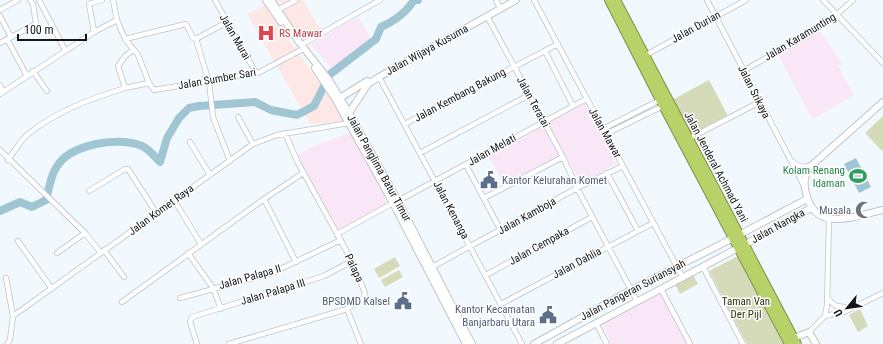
<svg xmlns="http://www.w3.org/2000/svg" width="883" height="344" font-family="'Roboto Condensed',sans-serif">
	<rect width="100%" height="100%" fill="#f2f9fe"/>
	<!-- commercial -->
	<path fill="#fee8e6" d="M 275,0 L 303,0 L 321,31 L 300,42 Z
		M 265,5 L 346,121 L 310,124 L 247,14 Z"/>
	<!-- education -->
	<path fill="#f9e7f8" d="M 358,17 L 370,36 L 337,76 L 311,44 Z
		M 820,31 L 842,64 L 838,66 L 854,95 L 814,119 L 811,117 L 777,53 Z
		M 584,103 L 616,164 L 580,183 L 548,122 Z
		M 545,125 L 561,156 L 505,186 L 488,156 Z
		M 350,133 L 389,205 L 337,232 L 297,155 L 314,146 Z
		M 661,294 L 687,344 L 612,344 L 602,324 Z"/>
	<!-- green -->
	<path fill="#d5dbb9" d="M 709,80 L 728,116 L 691,135 L 672,100 Z
		M 883,116 L 883,150 L 882,151 L 865,133 Z
		M 738,256 L 783,344 L 747,344 L 709,271 Z
		M 395,257 L 400,266 L 379,278 L 374,269 Z
		M 399,270 L 403,277 L 385,287 L 381,280 Z
		M 693,275 L 698,284 L 680,294 L 675,284 Z
		M 860,309 L 868,326 L 858,332 L 849,315 Z"/>
	<!-- water -->
	<path fill="#a0c6d4" d="M 856,158 L 871,187 L 859,193 L 844,164 Z"/>
	<g fill="none" stroke-linecap="round" stroke-linejoin="round">
		<!-- river -->
		<path stroke="#a0c6d4" stroke-width="8" d="M 329,75 L 376,39 L 381,27 C 395,21 406,13 414,0 L 418,0
			M 0,211 L 20,202 L 32,207 L 46,200 C 49,190 50,177 56,168 C 69,144 118,136 142,146 C 149,149 155,157 160,162 L 167,138 L 179,118 L 189,108 L 199,106 L 255,102 L 271,110 L 297,115 L 314,106 L 325,84"/>
		<!-- street casing -->
		<g stroke="#bec4c9" stroke-width="6">
			<path id="street" d="M 39,0 L 65,50
				M 102,0 L 89,4 L 94,32 L 117,20
				M 113,0 L 117,20 L 125,39 L 138,55 L 149,83 L 154,90 L 258,73 L 301,50
				M 215,0 L 256,73
				M 496,0 L 499,6
				M 534,0 L 683,278
				M 707,0 L 803,184
				M 823,0 L 883,63
				M 0,10 L 18,0
				M 278,10 L 296,0
				M 0,16 L 11,37
				M 487,16 L 563,157 L 577,188 L 637,301
				M 7,39 L 27,76
				M 125,39 L 186,24 L 193,38 L 196,39 L 209,82 L 213,117 L 230,161
				M 196,39 L 227,22
				M 0,43 L 36,24 L 33,4 L 30,0
				M 301,45 L 380,0
				M 545,51 L 573,106
				M 646,55 L 746,0
				M 33,71 L 47,91
				M 743,71 C 781,49 822,31 853,0
				M 379,77 L 522,344
				M 0,85 L 3,92
				M 125,88 L 149,83
				M 0,94 L 94,32
				M 238,117 L 253,144
				M 405,124 L 558,44
				M 603,129 L 660,100
				M 606,134 L 663,106
				M 688,139 L 760,102
				M 190,142 L 210,175
				M 0,150 L 85,233 L 101,253
				M 420,153 L 529,95
				M 8,160 C 14,152 20,141 27,135 C 56,111 90,99 125,88 L 118,66 L 125,56 L 133,50
				M 791,160 C 797,166 803,169 811,165
				M 466,165 L 501,231
				M 607,173 L 638,231
				M 89,191 L 125,169 L 128,169 L 157,214
				M 484,198 L 563,157
				M 264,199 L 296,262
				M 174,200 L 201,244
				M 398,201 L 586,99
				M 337,234 L 393,203
				M 18,241 L 52,289
				M 104,250 L 124,277
				M 57,253 L 85,233
				M 188,253 L 213,288 L 221,309
				M 432,267 L 577,188 L 623,166
				M 703,267 L 743,344
				M 486,275 L 592,217
				M 6,278 L 13,316
				M 661,289 L 690,344
				M 180,298 L 272,273 L 341,240
				M 828,299 L 836,306 L 853,308
				M 122,302 L 264,199 L 303,173
				M 501,304 L 653,223
				M 347,309 L 361,344
				M 825,316 L 844,312 L 883,293
				M 596,323 L 607,344
				M 809,332 L 825,316 L 827,305 L 829,220
				M 7,344 L 10,340 L 13,316 L 253,144 L 277,135 L 349,123
				M 197,344 L 190,322 L 192,317 L 324,276 L 352,261
				M 229,344 L 347,309 L 363,299 L 365,293 L 352,261 L 297,161 L 285,133"/>
		</g>
		<!-- secondary casing -->
		<g stroke="#bec4c9" stroke-width="8">
			<path id="secondary" d="M 266,0 L 281,22
				M 271,0 L 299,42 L 329,80 L 349,113 L 398,201 L 472,344
				M 315,68 L 336,100 L 393,203 L 466,344
				M 340,98 L 367,81
				M 883,102 L 812,165 C 804,173 803,182 806,193 C 815,234 855,216 883,210
				M 349,113 L 368,84 L 379,77 L 516,0
				M 739,235 L 807,199
				M 744,245 L 811,208
				M 794,338 L 809,332 L 816,344
				M 534,344 L 631,290 L 733,238
				M 557,344 L 738,248"/>
		</g>
		<!-- highway casing -->
		<g stroke="#7e904d" stroke-width="10">
			<path id="highway" d="M 609,0 L 660,100 L 789,344
				M 616,0 L 797,344"/>
		</g>
		<!-- street -->
		<use href="#street" stroke="#fff" stroke-width="4.5"/>
		<!-- secondary -->
		<use href="#secondary" stroke="#fff" stroke-width="6"/>
		<!-- highway -->
		<use href="#highway" stroke="#b7d269" stroke-width="8"/>
	</g>
	<!-- icons -->
	<defs>
		<g id="hospital-bare" transform="scale(1.38)"><path d="M-5-5h3v3.5h4V-5h3V5h-3V1.5h-4V5h-3Z" fill="#e0444e" stroke="#fff" stroke-width="2.5" paint-order="stroke"/></g>
		<g id="stadium-bare" transform="scale(1.38)"><path d="M0-5a6.5 5 0 1 0 0 10a6.5 5 0 1 0 0-10ZM-3.5-1.8h7v3.6h-7Z" fill="#2e9e5b" stroke="#fff" stroke-width="2.5" paint-order="stroke"/></g>
		<g id="civic-bare" transform="scale(1.38)"><path d="M-.6-6.5H3V-4.5H.6V-3L4-1V1h2V6H-6V1h2V-1L-.6-3ZM-1.2 2.5V6h2.4V2.5Z" fill="#5c6f8a" stroke="#fff" stroke-width="2.5" paint-order="stroke"/></g>
		<g id="mosque-bare" transform="scale(1.38)"><path d="M3.5-4.9A6 6 0 1 0 3.5 4.9A5 5 0 1 1 3.5-4.9Z" fill="#6b7280" stroke="#fff" stroke-width="2.5" paint-order="stroke"/></g>
	</defs>
	<g fill-rule="evenodd">
		<use href="#hospital-bare" x="266" y="33"/>
		<use href="#stadium-bare" x="858" y="176"/>
		<use href="#civic-bare" x="489" y="180"/>
		<use href="#mosque-bare" x="864" y="210"/>
		<use href="#civic-bare" x="403" y="301"/>
		<use href="#civic-bare" x="548" y="315"/>
	</g>
	<g text-anchor="middle" dominant-baseline="central" stroke-width="3" stroke-linejoin="round" paint-order="stroke">
		<!-- street labels -->
		<g font-size="11" fill="#141618" stroke="#fff">
			<text transform="translate(696 27) rotate(-29)">Jalan Durian</text>
			<text transform="translate(235 37) rotate(60)">Jalan Murai</text>
			<text transform="translate(800 37) rotate(-31)">Jalan Karamunting</text>
			<text transform="translate(427 50) rotate(-29)">Jalan Wijaya Kusuma</text>
			<text transform="translate(217 79) rotate(-10)">Jalan Sumber Sari</text>
			<text transform="translate(754 92) rotate(63)">Jalan Srikaya</text>
			<text transform="translate(460 95) rotate(-28)">Jalan Kembang Bakung</text>
			<text transform="translate(533 102) rotate(61)">Jalan Teratai</text>
			<text transform="translate(605 133) rotate(61)">Jalan Mawar</text>
			<text transform="translate(492 150) rotate(-29)">Jalan Melati</text>
			<text transform="translate(716 167) rotate(62)">Jalan Jenderal Achmad Yani</text>
			<text transform="translate(379 168) rotate(61)">Jalan Panglima Batur Timur</text>
			<text transform="translate(161 210) rotate(-36)">Jalan Komet Raya</text>
			<text transform="translate(451 210) rotate(62)">Jalan Kenanga</text>
			<text transform="translate(527 216) rotate(-29)">Jalan Kamboja</text>
			<text transform="translate(778 226) rotate(-29)">Jalan Nangka</text>
			<text transform="translate(539 246) rotate(-29)">Jalan Cempaka</text>
			<text transform="translate(577 263) rotate(-28)">Jalan Dahlia</text>
			<text transform="translate(354 268) rotate(65)">Palapa</text>
			<text transform="translate(250 277) rotate(-16)">Jalan Palapa II</text>
			<text transform="translate(633 290) rotate(-28)">Jalan Pangeran Suriansyah</text>
			<text transform="translate(273 292) rotate(-17)">Jalan Palapa III</text>
		</g>
		<!-- health labels -->
		<g font-size="11" fill="#be3a42" stroke="#fff" text-anchor="start">
			<text x="279" y="33">RS Mawar</text>
		</g>
		<!-- leisure labels -->
		<g font-size="11" fill="#27864d" stroke="#fff" text-anchor="end">
			<text x="845" y="170">Kolam Renang<tspan x="845" dy="13">Idaman</tspan></text>
		</g>
		<!-- service labels -->
		<g font-size="11" fill="#4e5e75" stroke="#fff" text-anchor="end">
			<text x="502" y="180" text-anchor="start">Kantor Kelurahan Komet</text>
			<text x="390" y="301">BPSDMD Kalsel</text>
			<text x="535" y="309">Kantor Kecamatan<tspan x="535" dy="13">Banjarbaru Utara</tspan></text>
		</g>
		<!-- worship labels -->
		<g font-size="11" fill="#5b616d" stroke="#fff" text-anchor="end">
			<text x="851" y="210">Musala</text>
		</g>
		<!-- park labels -->
		<g font-size="11" fill="#2f330a" stroke="#fff">
			<text x="746" y="301">Taman Van<tspan x="746" dy="13">Der Pijl</tspan></text>
		</g>
	</g>
	<!-- north arrow -->
	<g transform="translate(847 308) rotate(241)" stroke="#ffffff" stroke-width="3" paint-order="stroke">
	<path d="M0-3L7 15L0 10L-7 15Z" fill="#141618"/>
	<text y="-6" font-size="11" font-weight="bold" text-anchor="middle" fill="#141618">U</text>
	</g>
	<!-- scale -->
	<path d="M18 34v6h68v-6" fill="none" stroke="#141618" stroke-width="2"/>
	<text x="24" y="34" font-size="12" fill="#141618" stroke="#ffffff" stroke-width="3" paint-order="stroke">100 m</text>
</svg>
